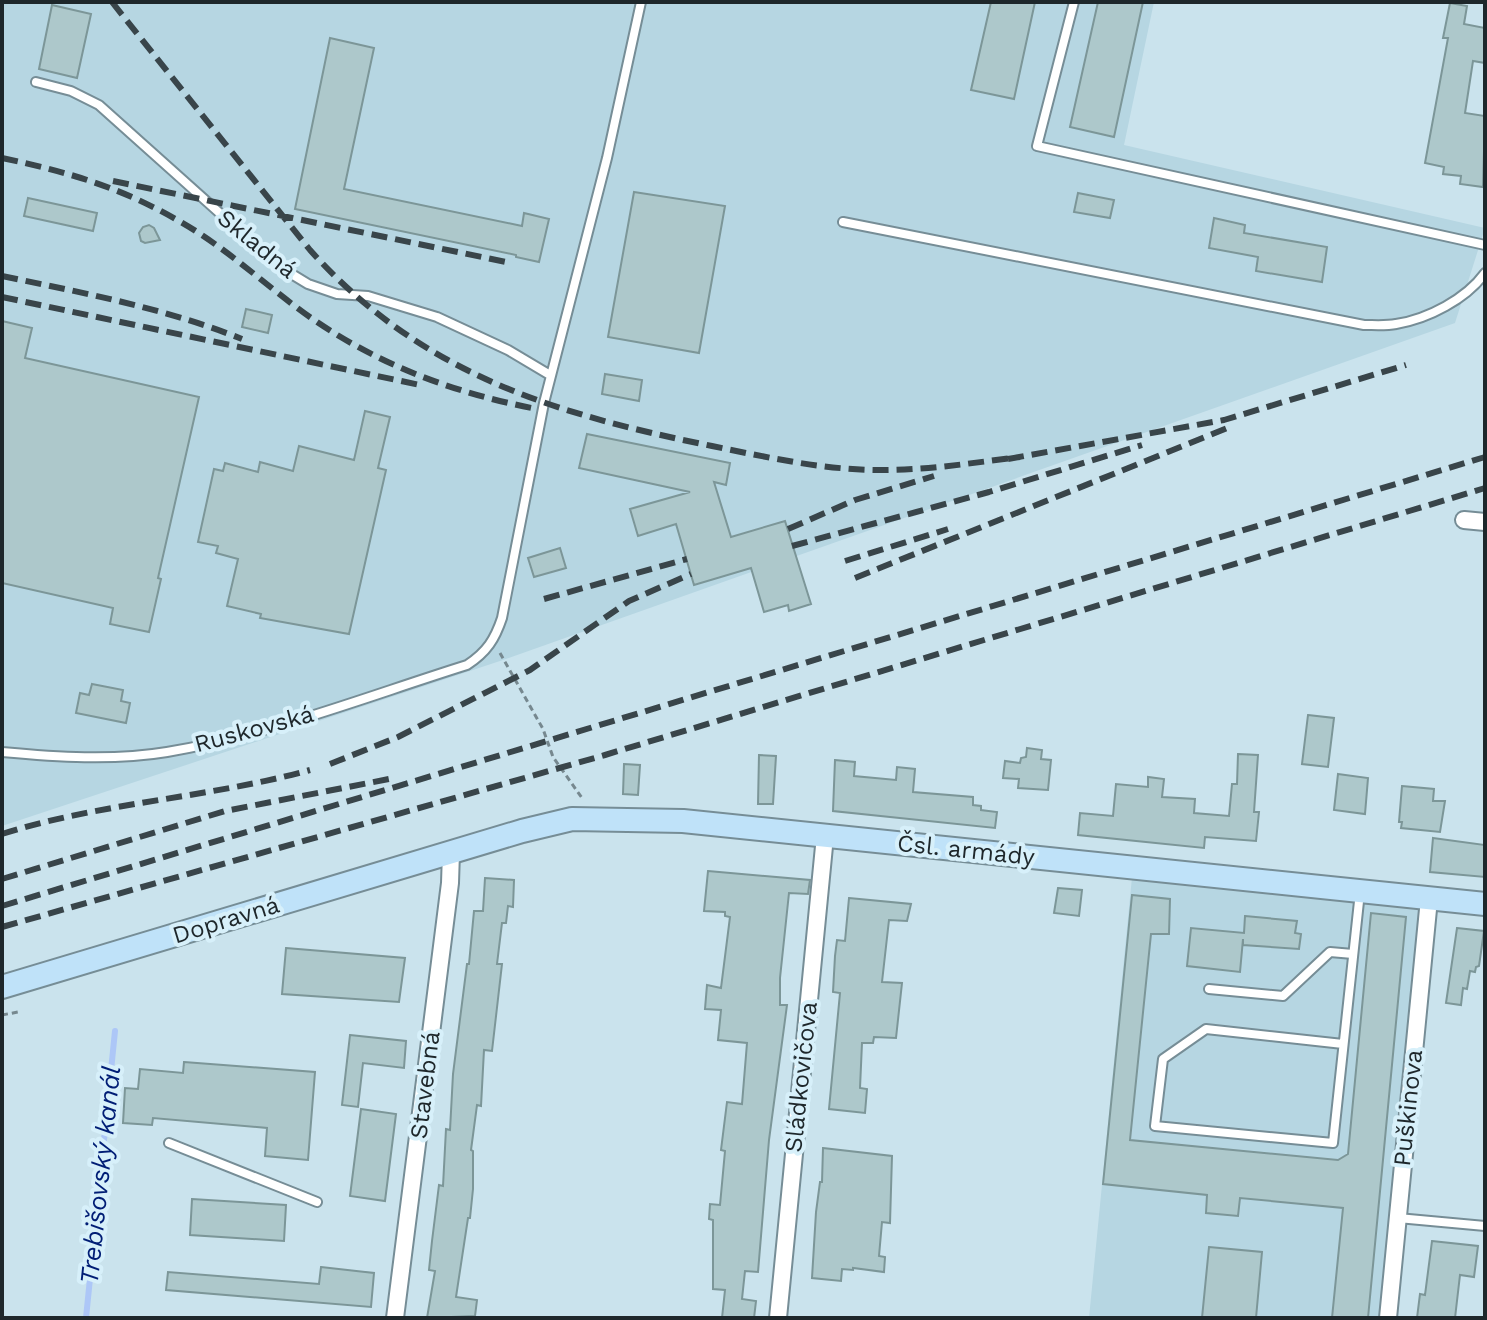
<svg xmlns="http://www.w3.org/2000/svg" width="1487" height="1320" font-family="'Work Sans',sans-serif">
	<rect width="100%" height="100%" fill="#cae3ed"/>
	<!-- built -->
	<path fill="#b6d6e2" d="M 2,2 L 1154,2 L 1124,145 L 1485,228 L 1455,323 L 500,661 L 2,826 Z
		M 1133,867 L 1429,899 L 1388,1318 L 1089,1318 Z"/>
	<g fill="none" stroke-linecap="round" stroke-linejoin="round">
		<!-- stream -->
		<path stroke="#adc7f7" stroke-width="6" d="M 86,1318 L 115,1031"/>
	</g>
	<!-- building -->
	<path fill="#adc8cb" stroke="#7c9698" stroke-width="2" d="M 991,2 L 1035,2 L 1014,99 L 971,90 Z
		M 1098,2 L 1143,2 L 1114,137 L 1070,127 Z
		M 1450,3 L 1467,6 L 1464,24 L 1485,28 L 1485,63 L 1473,61 L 1465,113 L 1485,116 L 1483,187 L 1460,184 L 1461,176 L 1443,174 L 1444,167 L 1425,163 L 1448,38 L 1443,38 Z
		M 52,5 L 91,14 L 77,78 L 39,69 Z
		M 330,38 L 374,48 L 344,189 L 522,226 L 524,213 L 549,219 L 539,262 L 516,257 L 516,255 L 295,209 Z
		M 634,192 L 725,206 L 699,353 L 608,337 Z
		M 1078,193 L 1114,200 L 1110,218 L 1074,212 Z
		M 28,198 L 97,213 L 93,231 L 24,216 Z
		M 1214,218 L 1245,225 L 1244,233 L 1327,247 L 1322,282 L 1256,271 L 1258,257 L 1209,248 Z
		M 149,225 L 154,228 L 160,240 L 145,243 L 141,241 L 139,233 L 143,227 Z
		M 246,309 L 272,315 L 268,333 L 242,327 Z
		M 2,321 L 32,328 L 25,358 L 199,397 L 158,578 L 161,579 L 149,632 L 110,624 L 113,608 L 2,583 Z
		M 605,374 L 642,380 L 639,401 L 602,394 Z
		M 365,411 L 390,417 L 378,468 L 386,470 L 349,634 L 260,618 L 261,614 L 227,606 L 238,559 L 216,553 L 218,546 L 198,542 L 214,469 L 223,471 L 225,463 L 258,472 L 260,462 L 293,471 L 299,446 L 354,460 Z
		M 587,434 L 730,463 L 726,485 L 714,482 L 731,537 L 785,521 L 811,604 L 789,611 L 788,605 L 764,612 L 751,568 L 694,585 L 676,524 L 638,536 L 630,509 L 690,492 L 579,468 Z
		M 560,548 L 566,568 L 534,577 L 528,558 Z
		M 92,684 L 123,690 L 121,701 L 130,703 L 126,723 L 76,713 L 80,693 L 89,695 Z
		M 1308,715 L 1334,718 L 1328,767 L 1302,764 Z
		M 1027,748 L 1042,750 L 1041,759 L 1051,760 L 1048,790 L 1018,788 L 1019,779 L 1003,778 L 1005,761 L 1020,763 L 1021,758 L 1026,757 Z
		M 1238,754 L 1258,755 L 1254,812 L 1259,812 L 1256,841 L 1205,837 L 1204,848 L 1078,835 L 1080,813 L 1113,816 L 1116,784 L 1148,787 L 1148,777 L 1164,779 L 1162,797 L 1195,799 L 1194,813 L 1229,816 L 1232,784 L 1237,784 Z
		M 759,755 L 776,756 L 773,804 L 758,804 Z
		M 835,760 L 855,762 L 854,776 L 896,780 L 897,767 L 915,769 L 913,792 L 973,797 L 973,805 L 981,806 L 981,810 L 997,812 L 995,828 L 833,811 Z
		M 624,764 L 640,765 L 638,795 L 623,794 Z
		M 1338,774 L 1368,778 L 1365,814 L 1334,810 Z
		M 1402,786 L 1434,789 L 1433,801 L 1445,801 L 1440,832 L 1401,828 L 1402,822 L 1399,822 Z
		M 1433,838 L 1485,845 L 1485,877 L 1430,872 Z
		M 708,871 L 810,880 L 808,894 L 789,893 L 780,978 L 780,1005 L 787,1005 L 769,1140 L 758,1272 L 745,1271 L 742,1299 L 756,1301 L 754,1318 L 722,1318 L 725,1290 L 713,1289 L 713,1220 L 709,1219 L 710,1204 L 720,1205 L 725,1151 L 721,1150 L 727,1102 L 742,1104 L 747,1043 L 718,1040 L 721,1010 L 705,1009 L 707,985 L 721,988 L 730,917 L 725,916 L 725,912 L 704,911 Z
		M 485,878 L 514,880 L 513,907 L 508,906 L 506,923 L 502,923 L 497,964 L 502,964 L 492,1051 L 484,1050 L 481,1106 L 477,1105 L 471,1150 L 473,1151 L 473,1189 L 470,1218 L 468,1218 L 456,1297 L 477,1300 L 475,1316 L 427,1318 L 435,1271 L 429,1270 L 432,1241 L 439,1185 L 443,1186 L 446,1129 L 450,1130 L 453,1074 L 467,964 L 469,964 L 474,911 L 483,911 Z
		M 1058,888 L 1082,890 L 1079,916 L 1054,913 Z
		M 1132,895 L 1170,899 L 1169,934 L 1151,934 L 1130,1140 L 1338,1160 L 1348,1154 L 1371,913 L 1406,917 L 1368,1318 L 1332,1318 L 1343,1208 L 1240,1198 L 1238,1216 L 1206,1213 L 1207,1195 L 1103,1184 Z
		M 849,898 L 911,904 L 907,921 L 889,920 L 882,982 L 902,983 L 896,1038 L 874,1037 L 873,1043 L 862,1043 L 860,1088 L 867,1089 L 865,1113 L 829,1109 L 840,993 L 833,992 L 835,956 L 837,940 L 845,941 Z
		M 1245,916 L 1297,921 L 1295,933 L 1301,934 L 1299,949 L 1243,945 L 1243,939 L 1240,972 L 1187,966 L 1191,928 L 1244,933 Z
		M 1457,928 L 1484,931 L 1479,966 L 1476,967 L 1475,972 L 1470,971 L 1467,989 L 1463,988 L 1461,1005 L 1446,1003 Z
		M 286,948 L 405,958 L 399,1002 L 282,994 Z
		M 350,1035 L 406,1041 L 404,1068 L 363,1063 L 358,1107 L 342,1105 Z
		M 184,1062 L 315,1072 L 308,1160 L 265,1156 L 267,1128 L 153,1118 L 152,1125 L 123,1123 L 125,1088 L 138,1089 L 140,1069 L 183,1073 Z
		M 361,1109 L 396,1114 L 385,1201 L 350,1196 Z
		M 823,1148 L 892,1156 L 890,1223 L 882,1222 L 879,1256 L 885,1257 L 884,1272 L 853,1268 L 853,1270 L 842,1269 L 841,1281 L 812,1278 L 816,1212 L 820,1182 L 822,1182 Z
		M 192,1199 L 286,1205 L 284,1241 L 190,1235 Z
		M 1432,1241 L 1478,1246 L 1474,1277 L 1460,1275 L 1455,1318 L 1417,1318 L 1420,1294 L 1425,1295 Z
		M 1209,1247 L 1262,1252 L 1256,1318 L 1202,1318 Z
		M 321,1267 L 374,1273 L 371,1307 L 166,1290 L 168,1272 L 319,1284 Z"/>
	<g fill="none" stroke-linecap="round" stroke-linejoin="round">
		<!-- lane casing -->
		<g stroke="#768d96" stroke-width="12">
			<path id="lane" d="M 1074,2 L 1037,146 L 1485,245
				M 36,82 L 71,91 L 99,105 L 280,267 L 308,284 L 337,294 L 368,296 L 437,317 L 508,350 L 550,375
				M 843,222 L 1364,325 C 1374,325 1386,326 1396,324 C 1428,319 1466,299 1485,273
				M 2,752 C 56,757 113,761 167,752 C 269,735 368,696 467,665 C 487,652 495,639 502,618 L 544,403 L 607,158 L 641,2
				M 1209,989 L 1283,996 L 1330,952 L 1353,954
				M 1343,1044 L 1206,1029 L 1163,1059 L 1155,1126 L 1333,1143 L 1360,892
				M 169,1143 L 317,1202
				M 1398,1218 L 1485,1226"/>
		</g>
		<!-- street casing -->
		<g stroke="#768d96" stroke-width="20">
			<path id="street" d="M 1464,520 L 1485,522
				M 395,1318 L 450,883 L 451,852
				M 778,1318 L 825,836
				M 1388,1318 L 1429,899"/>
		</g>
		<!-- secondary casing -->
		<g stroke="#768d96" stroke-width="26">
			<path id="secondary" d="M 2,987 L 522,831 L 572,819 L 683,821 L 1485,904"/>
		</g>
		<!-- path -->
		<path stroke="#76888f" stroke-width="3" stroke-dasharray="6 4" stroke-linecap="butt" d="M 500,653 L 543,729 L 553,757 L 582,798
			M 2,1015 L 18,1012"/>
		<!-- lane -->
		<use href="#lane" stroke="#fff" stroke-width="8"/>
		<!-- street -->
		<use href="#street" stroke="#fff" stroke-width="16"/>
		<!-- secondary -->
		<use href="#secondary" stroke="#bfe2f9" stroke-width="22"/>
		<!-- rail -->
		<path stroke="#39454a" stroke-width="6" stroke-dasharray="16 8" stroke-linecap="butt" d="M 112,2 L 310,250 C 421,374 554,414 712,446 C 766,457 819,469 874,470 C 923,471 971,463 1020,457
			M 2,158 C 68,172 120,187 179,221 C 229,249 270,290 317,322 C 384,367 458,394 537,409
			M 113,181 L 506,262
			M 2,276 C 84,293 164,308 242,339
			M 2,297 L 420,385
			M 1008,459 L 1224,420 L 1406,365
			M 788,529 L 855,500 L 934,476
			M 792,546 L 989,492 L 1142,445
			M 845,561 L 948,529
			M 855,578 L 1230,427
			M 544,599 L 687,559
			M 330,764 L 398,737 L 530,670 L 629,601 L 691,574
			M 2,834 C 103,802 209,798 310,770
			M 2,879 L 225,811 L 394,778
			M 2,906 L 1485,457
			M 2,927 L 605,755 L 1485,488"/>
	</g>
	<g text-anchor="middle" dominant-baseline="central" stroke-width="8" stroke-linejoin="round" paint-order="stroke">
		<!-- street labels -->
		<g font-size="24" fill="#1e272b" stroke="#d7f0fa">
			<text transform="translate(257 244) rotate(39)">Skladná</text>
			<text transform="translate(254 729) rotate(-15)">Ruskovská</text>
			<text transform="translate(966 850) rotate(6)">Čsl. armády</text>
			<text transform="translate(226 920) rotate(-17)">Dopravná</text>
			<text transform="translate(801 1077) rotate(-84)">Sládkovičova</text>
			<text transform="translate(425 1085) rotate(-83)">Stavebná</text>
			<text transform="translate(1408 1108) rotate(-84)">Puškinova</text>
		</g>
		<!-- water labels -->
		<g font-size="26" font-style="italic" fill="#001d75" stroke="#d7f0fa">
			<text transform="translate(100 1175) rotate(-84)">Trebišovský kanál</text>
		</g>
	</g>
	<!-- border -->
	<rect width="1487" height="1320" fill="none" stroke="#1e272b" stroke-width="8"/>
</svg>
